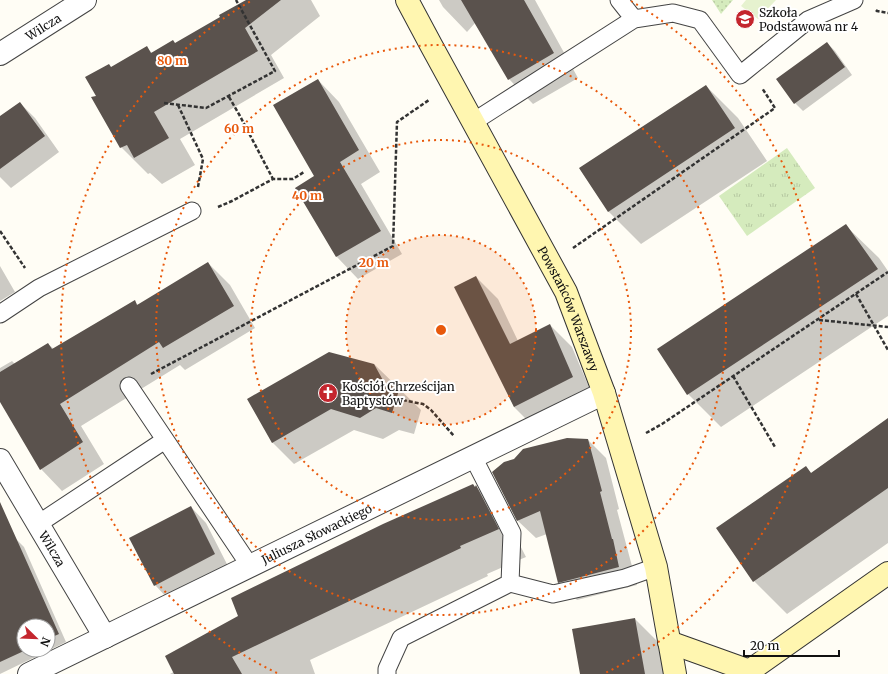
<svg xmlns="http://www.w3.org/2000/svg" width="888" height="674" font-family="Merriweather,serif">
	<defs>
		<pattern id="grass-dots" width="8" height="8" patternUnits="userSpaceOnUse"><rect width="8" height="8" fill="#d5ebbd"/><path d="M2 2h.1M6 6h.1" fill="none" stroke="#b6c8a1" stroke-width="1.8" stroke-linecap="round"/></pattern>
		<pattern id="park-tufts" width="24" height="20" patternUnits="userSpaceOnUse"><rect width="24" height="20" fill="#d5ebbd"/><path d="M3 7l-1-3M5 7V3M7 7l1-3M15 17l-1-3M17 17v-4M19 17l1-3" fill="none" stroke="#b6c8a1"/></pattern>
	</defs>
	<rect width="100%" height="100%" fill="#fffdf5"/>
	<!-- grass -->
	<path fill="url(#grass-dots)" d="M 712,0 L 733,0 L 721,14 Z"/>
	<!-- park -->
	<path fill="url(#park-tufts)" d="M 787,148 L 815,188 L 747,236 L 719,196 Z"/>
	<!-- pitch -->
	<path fill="#e6f2cf" d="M 746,0 L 776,0 L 758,19 L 741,6 Z"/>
	<!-- shadow -->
	<path fill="#0003" fill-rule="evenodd" d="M 248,0 L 311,0 L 320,16 L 271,55 L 284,78 L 180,139 L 195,165 L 162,184 L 150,173 L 148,174 L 121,147 L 97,97 L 111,68 L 147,48 L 152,53 L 175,44 L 222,17 Z
		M 439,0 L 535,0 L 578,78 L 533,104 L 509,79 L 475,23 L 467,32 L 443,7 Z
		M 827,43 L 835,51 L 852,75 L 803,111 L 795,103 Z
		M 318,80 L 339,102 L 380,172 L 361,184 L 402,254 L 358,279 L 337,257 L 297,188 L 316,177 Z
		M 706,86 L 738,118 L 767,161 L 641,244 L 609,212 L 580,169 Z
		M 20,103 L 35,118 L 59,152 L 11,188 L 0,177 L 0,117 Z
		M 846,226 L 879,258 L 888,271 L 888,316 L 721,427 L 688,394 Z
		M 208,263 L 230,285 L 255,328 L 185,370 L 180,365 L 81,426 L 104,464 L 62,491 L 41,469 L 0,400 L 0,368 L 12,361 L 15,364 L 48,344 L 54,349 L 135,302 L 139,306 Z
		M 0,266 L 15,292 L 0,301 Z
		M 476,277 L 498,299 L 518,341 L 550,325 L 572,347 L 594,399 L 536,429 L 514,407 L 456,288 Z
		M 374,364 L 421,410 L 414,434 L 399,430 L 383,439 L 354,430 L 294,464 L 272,442 Z
		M 888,419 L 888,543 L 787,614 L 754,581 L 806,468 L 811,473 Z
		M 588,440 L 606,458 L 619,509 L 617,510 L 637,585 L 577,600 L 559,582 L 547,534 L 536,538 L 518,521 Z
		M 476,487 L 504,514 L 526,557 L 487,574 L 488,576 L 310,660 L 315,674 L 170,674 Z
		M 191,507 L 206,523 L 230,570 L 170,601 L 155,585 Z
		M 0,536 L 16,539 L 24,547 L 66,642 L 0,674 ZM 24,626 L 48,626 L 48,650 L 24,650 Z
		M 635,619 L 668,652 L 671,674 L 582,674 Z"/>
	<!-- building -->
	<path fill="#5a524d" d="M 246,0 L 281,0 L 245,28 L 258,51 L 154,112 L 169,138 L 134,158 L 127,145 L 120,148 L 91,97 L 96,96 L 85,77 L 109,64 L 111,67 L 147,46 L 151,53 L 173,40 L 175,43 L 220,17 L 219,15 Z
		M 461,0 L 524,0 L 554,53 L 508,80 Z
		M 827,42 L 845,67 L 794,104 L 776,79 Z
		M 318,79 L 359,150 L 340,162 L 381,231 L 336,257 L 295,188 L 314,176 L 273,105 Z
		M 706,85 L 735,128 L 608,212 L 579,168 Z
		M 20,102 L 45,136 L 0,169 L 0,116 Z
		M 846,224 L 878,269 L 687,395 L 657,349 Z
		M 208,262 L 234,306 L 163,348 L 159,342 L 60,404 L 83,442 L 40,470 L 0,402 L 0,372 L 48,343 L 52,349 L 135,300 L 137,305 Z
		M 476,276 L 510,344 L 550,324 L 573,377 L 514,407 L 454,287 Z
		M 329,352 L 374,364 L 385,384 L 400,387 L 392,413 L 376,408 L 360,418 L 331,409 L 272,443 L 247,399 Z
		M 888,418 L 888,488 L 753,582 L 716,528 L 806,466 L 811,473 Z
		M 567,438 L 588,439 L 602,491 L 600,492 L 612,539 L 613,539 L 619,567 L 558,583 L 540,511 L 517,521 L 492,472 L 504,462 L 514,459 L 523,449 Z
		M 473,484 L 475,487 L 476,485 L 499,529 L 460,546 L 461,548 L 232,657 L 242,674 L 174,674 L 165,656 L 238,616 L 231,598 L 383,524 Z
		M 0,502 L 59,634 L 48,639 L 48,626 L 24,626 L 24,650 L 26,650 L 0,662 Z
		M 191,506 L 215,554 L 154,586 L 129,538 Z
		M 635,618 L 645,674 L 580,674 L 572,629 Z"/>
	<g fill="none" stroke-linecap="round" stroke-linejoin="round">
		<!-- lane casing -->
		<g stroke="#444" stroke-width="19">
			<path id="lane" d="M 619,0 L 634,19
				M 473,122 L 634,19 L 673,13 L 700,20 L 740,75 L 808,20 L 854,0
				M 0,314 L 39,288 L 192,211
				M 129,386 L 250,566
				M 473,457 L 512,533 L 510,583
				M 38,524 L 165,440
				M 387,674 L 387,669 L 401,638 L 510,583 L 553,594 L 625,578 L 656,567"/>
		</g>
		<!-- street casing -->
		<g stroke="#444" stroke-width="24">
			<g id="street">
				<path id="s1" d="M 0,54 L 85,0"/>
				<path id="s2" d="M 0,460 L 105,637"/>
				<path id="s3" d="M 29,674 L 604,393"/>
			</g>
		</g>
		<!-- secondary casing -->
		<g stroke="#333" stroke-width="24">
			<g id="secondary">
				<path id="s4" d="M 407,0 L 431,45 L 566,292 L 604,393 L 656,567 L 675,674"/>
				<path d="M 669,642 L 750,671"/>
				<path d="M 745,674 L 888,573"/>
			</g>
		</g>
		<!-- path -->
		<path stroke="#333" stroke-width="2.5" stroke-dasharray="4 2" stroke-linecap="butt" d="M 876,10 L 877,11 L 888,13
			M 229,97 L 240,116 L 273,179
			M 164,103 L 206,108 L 275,71 L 236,0
			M 178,105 L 203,159 L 198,187
			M 218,207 L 232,201 L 273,179 L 293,179 L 304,172
			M 0,231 L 25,268
			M 573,248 L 775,108 L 762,88
			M 856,294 L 888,350
			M 819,320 L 888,327
			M 151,374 L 393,246 L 397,122 L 429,100
			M 733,376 L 775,447
			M 397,399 L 423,404 L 431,410 L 454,436
			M 646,433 L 662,424 L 888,272"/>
		<!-- lane -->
		<use href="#lane" stroke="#fff" stroke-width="17"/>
		<!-- street -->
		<use href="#street" stroke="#fff" stroke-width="22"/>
		<!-- secondary -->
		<use href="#secondary" stroke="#fff6b0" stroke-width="22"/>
	</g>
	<!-- distance rings -->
	<circle cx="441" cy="330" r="95" fill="#e8590c" fill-opacity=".12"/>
	<g fill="none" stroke="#e8590c" stroke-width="2" stroke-dasharray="2 4">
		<circle cx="441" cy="330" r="95"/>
		<circle cx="441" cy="330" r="190"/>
		<circle cx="441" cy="330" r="285"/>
		<path d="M277 673A380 380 0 0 1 251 1M631 1A380 380 0 0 1 605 673"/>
	</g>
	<!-- icons -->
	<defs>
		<g id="school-disc" transform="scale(1)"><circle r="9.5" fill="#c4262e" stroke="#fff"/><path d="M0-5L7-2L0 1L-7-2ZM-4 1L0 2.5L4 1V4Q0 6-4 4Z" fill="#fff"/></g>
		<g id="church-disc" transform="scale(1)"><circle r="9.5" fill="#c4262e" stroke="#fff"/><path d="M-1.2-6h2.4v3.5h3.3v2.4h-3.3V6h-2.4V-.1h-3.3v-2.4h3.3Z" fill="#fff"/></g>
	</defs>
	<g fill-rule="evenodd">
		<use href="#school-disc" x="745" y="19"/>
		<use href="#church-disc" x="328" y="393"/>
	</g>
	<g text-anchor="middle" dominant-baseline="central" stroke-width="4" stroke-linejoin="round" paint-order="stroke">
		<!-- poi labels -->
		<g font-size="12" fill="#111" stroke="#fff" text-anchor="start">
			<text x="759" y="12">Szkoła<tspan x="759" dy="14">Podstawowa nr 4</tspan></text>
			<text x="342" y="386">Kościół Chrześcijan<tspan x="342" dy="14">Baptystów</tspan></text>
		</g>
		<!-- street labels -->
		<g font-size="12" fill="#111" stroke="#fff">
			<text stroke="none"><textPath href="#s1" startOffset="51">Wilcza</textPath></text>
			<text stroke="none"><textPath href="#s4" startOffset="349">Powstańców Warszawy</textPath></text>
			<text stroke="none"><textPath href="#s3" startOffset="320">Juliusza Słowackiego</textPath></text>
			<text stroke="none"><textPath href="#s2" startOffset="103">Wilcza</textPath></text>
		</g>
	</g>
	<circle cx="441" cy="330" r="6" fill="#e8590c" stroke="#fff" stroke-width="2"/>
	<g font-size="12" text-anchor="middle" font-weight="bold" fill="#e8590c" stroke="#fff" stroke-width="4" stroke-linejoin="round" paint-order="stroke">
		<text x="172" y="65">80 m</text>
		<text x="239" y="133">60 m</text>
		<text x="307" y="200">40 m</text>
		<text x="374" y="267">20 m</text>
	</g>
	<!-- north arrow -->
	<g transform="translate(36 638) rotate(113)"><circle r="19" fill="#ffffff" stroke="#a0a0a0"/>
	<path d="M0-3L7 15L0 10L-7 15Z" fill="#c4262e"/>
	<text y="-6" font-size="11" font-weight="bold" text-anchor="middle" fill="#111111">N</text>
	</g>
	<!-- scale -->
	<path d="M744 650v6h95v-6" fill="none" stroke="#111111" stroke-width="2"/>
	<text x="750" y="650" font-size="12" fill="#111111" stroke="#ffffff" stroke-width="3" paint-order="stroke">20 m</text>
</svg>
